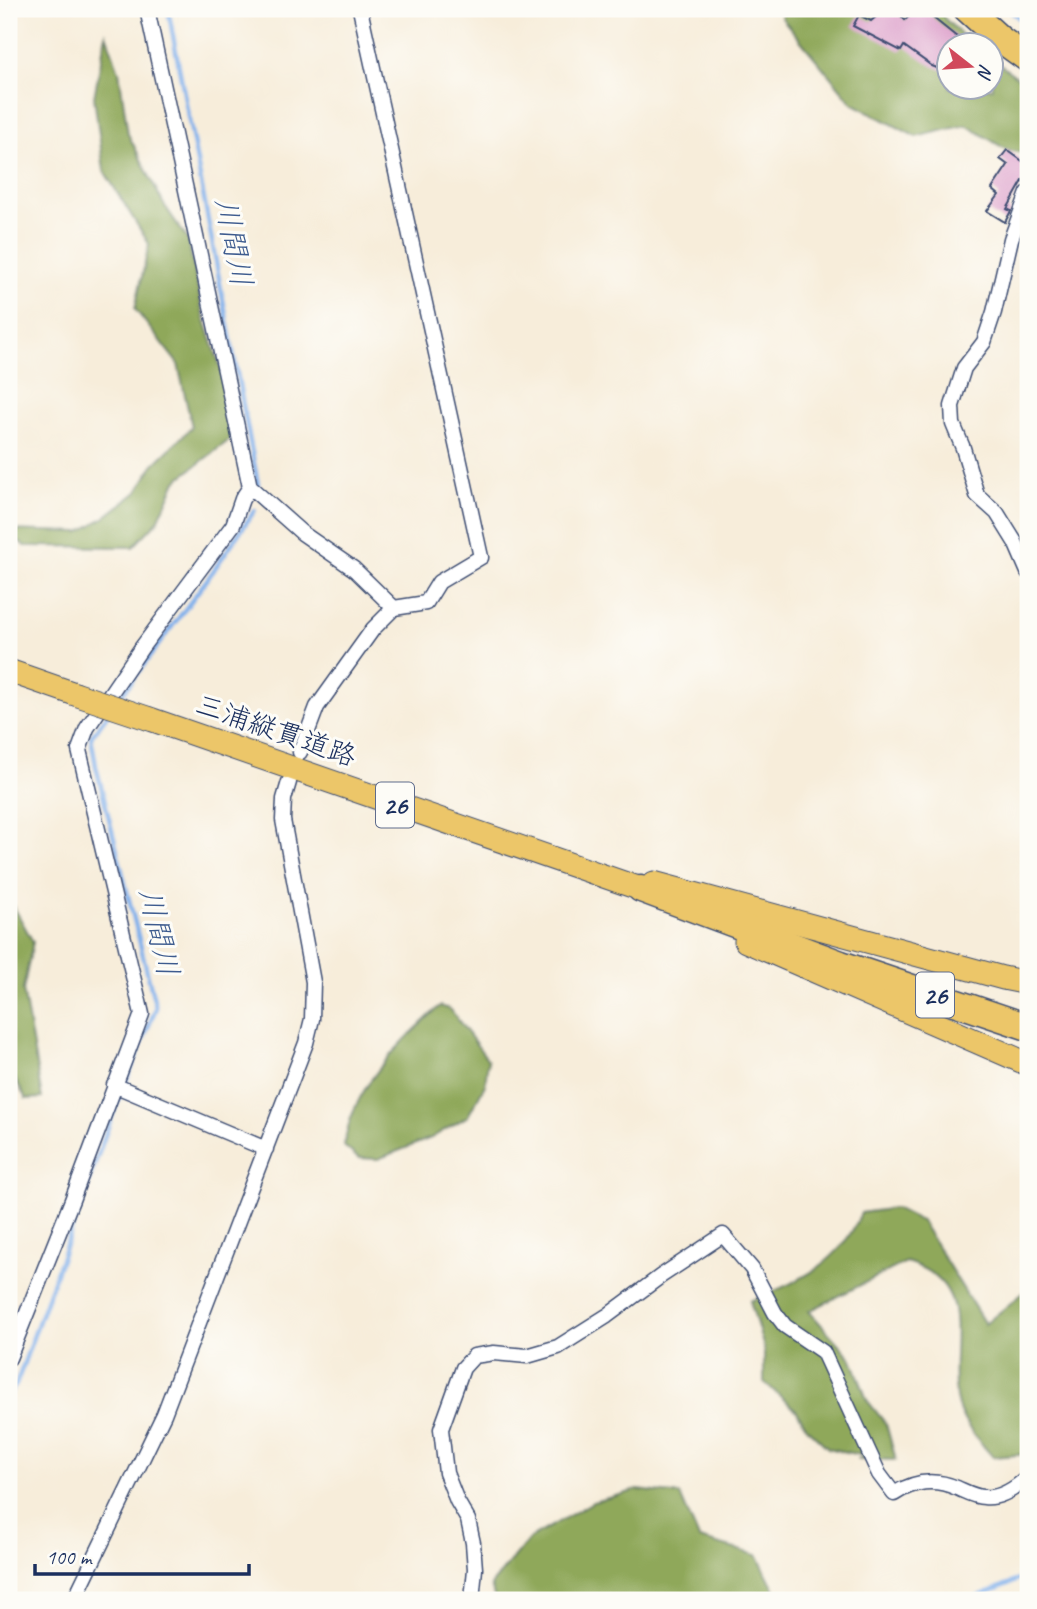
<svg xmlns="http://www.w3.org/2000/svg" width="1037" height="1609" font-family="Caveat,'Klee One',sans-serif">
	<rect width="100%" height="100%" fill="#fdfcf7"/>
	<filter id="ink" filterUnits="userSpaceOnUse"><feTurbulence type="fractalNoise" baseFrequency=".0143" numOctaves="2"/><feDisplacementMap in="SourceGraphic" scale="14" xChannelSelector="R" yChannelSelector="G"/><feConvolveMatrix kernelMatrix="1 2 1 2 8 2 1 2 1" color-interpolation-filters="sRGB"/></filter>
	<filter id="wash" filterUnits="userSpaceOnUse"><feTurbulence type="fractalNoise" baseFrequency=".00686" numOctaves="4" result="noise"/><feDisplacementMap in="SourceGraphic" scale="28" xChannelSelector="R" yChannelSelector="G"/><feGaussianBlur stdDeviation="1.57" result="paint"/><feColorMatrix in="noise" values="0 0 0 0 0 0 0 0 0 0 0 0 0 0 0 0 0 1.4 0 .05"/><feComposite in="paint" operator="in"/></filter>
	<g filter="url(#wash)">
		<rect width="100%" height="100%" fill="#f7edda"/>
		<!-- forest -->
		<path fill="#8fa85a" stroke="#556c5c" stroke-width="2" d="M 780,9 L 938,9 L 945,19 L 973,45 L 950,46 L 950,88 L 992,88 L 992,59 L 1028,85 L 1027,154 L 1007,150 L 966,125 L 916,137 L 852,103 L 782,18 Z
			M 106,34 L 119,71 L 128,134 L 163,203 L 188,240 L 203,314 L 228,390 L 232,438 L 176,481 L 158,521 L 133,547 L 25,546 L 9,535 L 9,530 L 80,532 L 105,517 L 137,492 L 153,465 L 192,427 L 178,364 L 135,309 L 149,244 L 104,171 L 94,97 Z
			M 9,898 L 33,942 L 23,990 L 42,1098 L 26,1099 L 9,1068 Z
			M 440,1006 L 450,1009 L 488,1060 L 485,1085 L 468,1116 L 431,1138 L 378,1159 L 358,1158 L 344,1146 C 352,1087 399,1044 440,1006 Z
			M 895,1208 L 921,1221 L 985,1324 L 1028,1289 L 1028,1454 L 993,1457 C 978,1440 960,1421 956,1398 C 948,1342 978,1283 906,1262 L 809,1311 L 852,1359 L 867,1400 L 886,1424 L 896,1460 L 857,1459 L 869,1457 L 828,1448 L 808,1429 L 796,1410 L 764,1382 L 764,1348 L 750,1301 C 799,1281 840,1265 861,1213 Z
			M 638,1490 L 680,1495 L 699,1539 L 757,1555 L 776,1592 L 774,1600 L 495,1600 L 491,1585 L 529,1539 L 593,1502 Z"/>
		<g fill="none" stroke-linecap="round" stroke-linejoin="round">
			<!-- stream -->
			<path stroke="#80b0eb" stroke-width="4.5" d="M 168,9 L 258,484
				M 1008,9 L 1028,25
				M 117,701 L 211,574 L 255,510
				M 9,1393 L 16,1385 L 112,1116 L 156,1008 L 96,766 L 91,737 L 108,714
				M 969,1600 L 1028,1576"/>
		</g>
		<g id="blocks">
			<!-- building -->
			<path fill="#d995c6" d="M 885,9 L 895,9 L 905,20 L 917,9 L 928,9 L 934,15 L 932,17 L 968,46 L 949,46 L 949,64 L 947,72 L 932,66 L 904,46 L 901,51 L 853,26 L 859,15 L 871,21 Z
				M 1007,150 L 1028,165 L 1028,172 L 1007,209 L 1011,211 L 1005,222 L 987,211 L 999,195 L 992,189 L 1008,165 L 1000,159 Z"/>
		</g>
	</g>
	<g filter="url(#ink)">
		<use href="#blocks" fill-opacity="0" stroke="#3c4c71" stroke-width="2"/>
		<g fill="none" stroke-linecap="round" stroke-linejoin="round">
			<!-- street casing -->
			<g stroke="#3c4c71" stroke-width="17">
				<path id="street" d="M 147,9 L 250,487 L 302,533 L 354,569 L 394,608
					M 1028,193 L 1011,239 L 994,312 L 984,342 L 964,368 L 952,406 L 953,424 L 963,448 L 977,495 L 997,513 L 1015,542 L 1028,572
					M 300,752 L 317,707 L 373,629 L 394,608 L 426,603 L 439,582 L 481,557 L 360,9
					M 114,1085 L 266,1149
					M 9,1358 L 72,1200 L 142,1014 L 79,750 L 87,728 L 142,647 L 233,525 L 242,499 L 250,487
					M 74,1600 L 164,1414 L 306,1043 L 312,1019 L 313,982 L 283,820 L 284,799 L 289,782
					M 472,1600 L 475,1569 L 473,1543 L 468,1520 L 457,1501 L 446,1473 L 441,1429 L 463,1368 L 474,1356 L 494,1353 L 527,1356 L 558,1347 L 607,1316 L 661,1276 L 723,1235 L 752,1269 L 775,1313 L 785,1326 L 823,1352 L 879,1474 L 894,1494 C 914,1481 934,1478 957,1488 C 966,1492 975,1497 984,1497 C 1000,1499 1017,1487 1028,1477"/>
			</g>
			<!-- primary casing -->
			<g stroke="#3c4c71" stroke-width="25">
				<path id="primary" d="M 9,671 L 75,694
					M 150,719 L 641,889
					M 654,883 L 1003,978 L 1028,983
					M 746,941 L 1028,1064"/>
			</g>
			<!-- highway casing -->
			<g stroke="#3c4c71" stroke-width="29">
				<path id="highway" d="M 967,9 L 1000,39 L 1028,59
					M 641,889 L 841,964 L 1028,1027"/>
			</g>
			<!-- street -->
			<use href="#street" stroke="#fff" stroke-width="14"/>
			<!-- primary -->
			<use href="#primary" stroke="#ecc669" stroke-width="23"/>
			<!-- highway -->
			<use href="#highway" stroke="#ecc669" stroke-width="26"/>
			<!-- primary-bridge casing -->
			<g stroke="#3c4c71" stroke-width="25" stroke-linecap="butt">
				<path id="primary-bridge" d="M 75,694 L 150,719"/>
			</g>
			<!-- primary-bridge -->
			<use href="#primary-bridge" stroke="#ecc669" stroke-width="23"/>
		</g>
	</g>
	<g text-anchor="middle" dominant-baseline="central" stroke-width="6" stroke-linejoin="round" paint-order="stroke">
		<!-- shield labels -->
		<g fill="#fdfcf7" stroke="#5f6c8c" stroke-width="2">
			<rect x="376" y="782.5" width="38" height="45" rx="5"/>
			<rect x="916" y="972.5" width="38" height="45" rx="5"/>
		</g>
		<g font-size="26" font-weight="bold" fill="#1b2f5e">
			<text x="395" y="805">26</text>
			<text x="935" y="995">26</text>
		</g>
		<!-- street labels -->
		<g font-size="28" fill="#1b2f5e" stroke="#fdfcf7">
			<text transform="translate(276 730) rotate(19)">三浦縦貫道路</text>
		</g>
		<!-- water labels -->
		<g font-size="30" font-style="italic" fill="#3e5c8f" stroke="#fdfcf7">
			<text transform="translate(234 242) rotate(79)">川間川</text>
			<text transform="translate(159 932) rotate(77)">川間川</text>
		</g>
	</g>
	<!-- margin -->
	<rect width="1037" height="1609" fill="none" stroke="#fdfcf7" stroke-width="35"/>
	<!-- north arrow -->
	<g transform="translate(970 66) rotate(107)"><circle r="33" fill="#fdfcf7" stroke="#a3aaba" stroke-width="2"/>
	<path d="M0-5L12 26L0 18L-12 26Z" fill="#d1495b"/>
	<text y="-10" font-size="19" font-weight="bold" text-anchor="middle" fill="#1b2f5e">N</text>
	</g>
	<!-- scale -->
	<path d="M35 1564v10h214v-10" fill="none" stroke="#1b2f5e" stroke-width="3.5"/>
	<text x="46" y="1564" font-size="21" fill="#1b2f5e" stroke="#fdfcf7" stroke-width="5" paint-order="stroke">100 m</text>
</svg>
